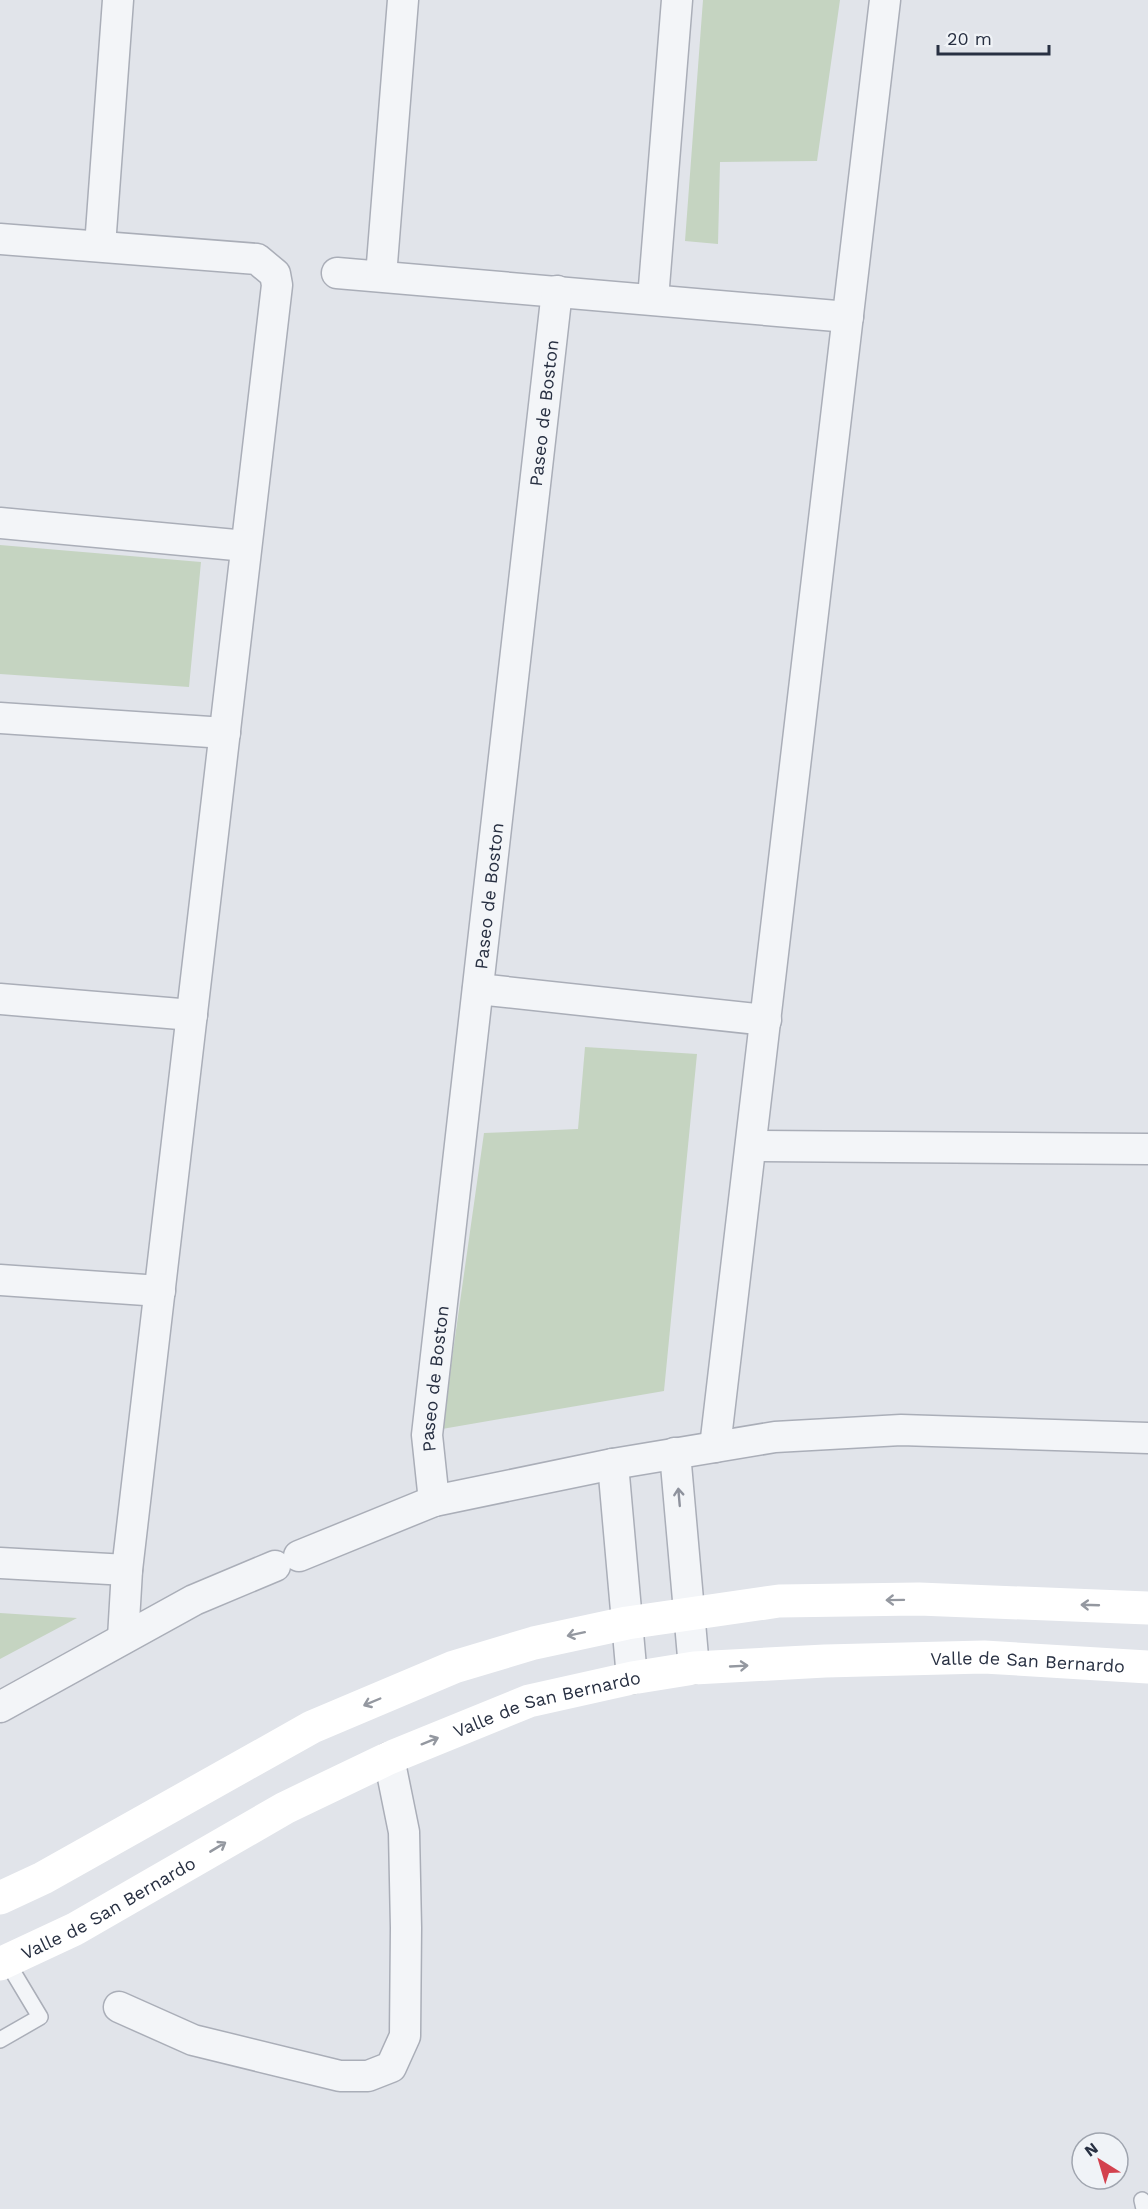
<svg xmlns="http://www.w3.org/2000/svg" width="1148" height="2209" font-family="'Work Sans',sans-serif">
	<rect width="100%" height="100%" fill="#e1e4ea"/>
	<!-- green -->
	<path fill="#c5d4c1" d="M 703,0 L 840,0 L 817,161 L 720,162 L 718,244 L 685,241 Z
		M 0,545 L 201,562 L 189,687 L 0,674 Z
		M 585,1047 L 697,1054 L 664,1391 L 442,1429 L 484,1133 L 578,1129 Z
		M 0,1613 L 77,1618 L 0,1659 Z"/>
	<g fill="none" stroke-linecap="round" stroke-linejoin="round">
		<!-- lane casing -->
		<g stroke="#aaaeb8" stroke-width="18">
			<path id="lane" d="M 0,2040 L 40,2017 L 7,1962
				M 1142,2200 L 1144,2209"/>
		</g>
		<!-- street casing -->
		<g stroke="#aaaeb8" stroke-width="33">
			<g id="street">
				<path d="M 0,239 L 257,259 L 275,274 L 277,285 L 127,1570 L 123,1638"/>
				<path d="M 100,246 L 118,0"/>
				<path d="M 337,273 L 848,317"/>
				<path d="M 381,276 L 403,0"/>
				<path d="M 653,299 L 677,0"/>
				<path d="M 0,523 L 246,546"/>
				<path d="M 0,718 L 225,733"/>
				<path d="M 478,989 L 766,1020"/>
				<path d="M 0,999 L 192,1015"/>
				<path d="M 751,1146 L 1148,1149"/>
				<path d="M 0,1280 L 160,1291"/>
				<path d="M 715,1447 L 885,0"/>
				<path d="M 675,1453 L 694,1668"/>
				<path d="M 613,1464 L 632,1678"/>
				<path id="s1" d="M 434,1501 L 427,1435 L 557,291"/>
				<path d="M 299,1556 L 434,1501 L 613,1464 L 775,1437 L 901,1430 L 1148,1438"/>
				<path d="M 0,1563 L 127,1570"/>
				<path d="M 0,1707 L 194,1600 L 275,1566"/>
				<path d="M 119,2007 L 193,2040 L 340,2076 L 368,2076 L 391,2067 L 405,2036 L 406,1928 L 404,1832 L 389,1758"/>
			</g>
		</g>
		<!-- lane -->
		<use href="#lane" stroke="#f3f5f8" stroke-width="15"/>
		<!-- street -->
		<use href="#street" stroke="#f3f5f8" stroke-width="30"/>
		<!-- secondary -->
		<g stroke="#fff" stroke-width="33">
			<path d="M 0,1898 L 43,1878 L 312,1727 L 454,1667 L 534,1643 L 627,1623 L 779,1601 L 919,1599 L 1148,1608"/>
			<path id="s2" d="M 0,1964 L 75,1929 L 285,1808 L 389,1758 L 529,1701 L 632,1678 L 694,1668 L 825,1661 L 984,1657 L 1148,1667"/>
		</g>
	</g>
	<!-- one-way arrows -->
	<defs><path id="oneway-shaft" d="M-6 0H5M1.5-3L5.5 0L1.5 3" fill="none" stroke-width="1.6" stroke-linecap="round" stroke-linejoin="round" transform="scale(1.5)"/></defs>
	<use stroke="#8e929d" href="#oneway-shaft" transform="translate(679 1497) rotate(-95)"/>
	<g stroke="#9498a0">
		<use href="#oneway-shaft" transform="translate(895 1600) rotate(179)"/>
		<use href="#oneway-shaft" transform="translate(1090 1605) rotate(-178)"/>
		<use href="#oneway-shaft" transform="translate(576 1634) rotate(168)"/>
		<use href="#oneway-shaft" transform="translate(739 1666) rotate(-3)"/>
		<use href="#oneway-shaft" transform="translate(372 1702) rotate(157)"/>
		<use href="#oneway-shaft" transform="translate(430 1741) rotate(-22)"/>
		<use href="#oneway-shaft" transform="translate(218 1847) rotate(-31)"/>
	</g>
	<g text-anchor="middle" dominant-baseline="central" stroke-width="4.5" stroke-linejoin="round" paint-order="stroke">
		<!-- street labels -->
		<g font-size="18" fill="#283042" stroke="#f0f3f7">
			<text stroke="none"><textPath href="#s1" startOffset="1095">Paseo de Boston</textPath></text>
			<text stroke="none"><textPath href="#s1" startOffset="609">Paseo de Boston</textPath></text>
			<text stroke="none"><textPath href="#s1" startOffset="123">Paseo de Boston</textPath></text>
			<text stroke="none"><textPath href="#s2" startOffset="1094">Valle de San Bernardo</textPath></text>
			<text stroke="none"><textPath href="#s2" startOffset="608">Valle de San Bernardo</textPath></text>
			<text stroke="none"><textPath href="#s2" startOffset="122">Valle de San Bernardo</textPath></text>
		</g>
	</g>
	<!-- north arrow -->
	<g transform="translate(1100 2161) rotate(323)"><circle r="28" fill="#f0f3f7" stroke="#a0a5af" stroke-width="1.5"/>
	<path d="M0-4.5L10 22L0 15L-10 22Z" fill="#d3414e"/>
	<text y="-9" font-size="16" font-weight="bold" text-anchor="middle" fill="#283042">N</text>
	</g>
	<!-- scale -->
	<path d="M938 45v9h111v-9" fill="none" stroke="#283042" stroke-width="3"/>
	<text x="947" y="45" font-size="18" fill="#283042" stroke="#f0f3f7" stroke-width="4.5" paint-order="stroke">20 m</text>
</svg>
